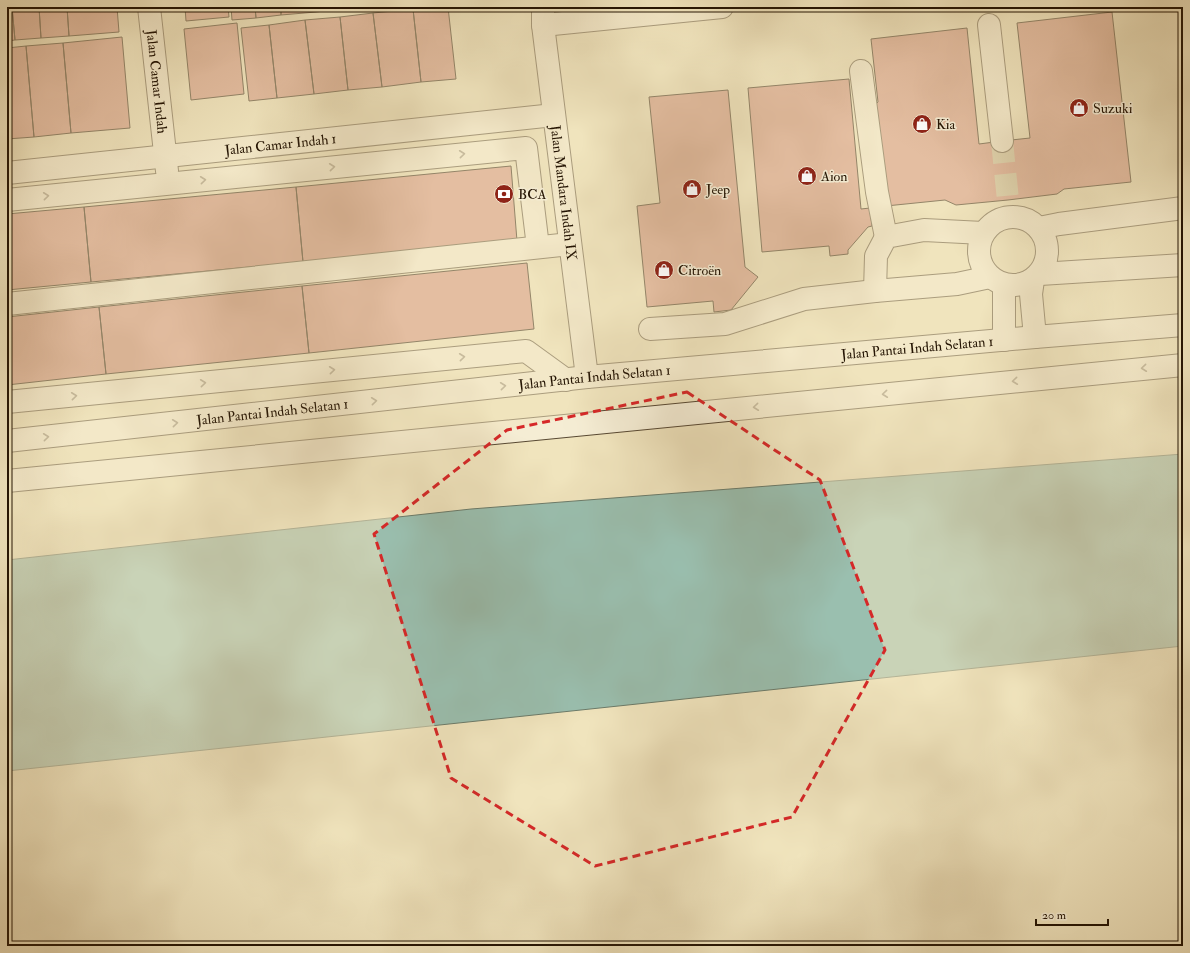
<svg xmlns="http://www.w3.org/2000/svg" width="1190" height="953" font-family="'IM FELL Double Pica',serif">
	<rect width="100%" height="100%" fill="#f0e4bd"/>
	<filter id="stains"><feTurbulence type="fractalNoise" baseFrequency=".005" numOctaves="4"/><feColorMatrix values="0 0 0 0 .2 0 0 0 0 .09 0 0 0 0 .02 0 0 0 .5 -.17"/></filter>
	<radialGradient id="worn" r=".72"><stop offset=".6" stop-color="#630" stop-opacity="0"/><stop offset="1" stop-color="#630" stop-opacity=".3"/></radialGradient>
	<!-- water -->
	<path fill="#9abfaf" stroke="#6b7b6a" d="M 1183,454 L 1183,646 L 7,771 L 7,560 L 471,509 Z"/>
	<!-- building -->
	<path fill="#d4917e" stroke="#241403" d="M 7,7 L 12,7 L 15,40 L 7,41 Z
		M 12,7 L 39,7 L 41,38 L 15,40 Z
		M 39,7 L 67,7 L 69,36 L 41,38 Z
		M 67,7 L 117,7 L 119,32 L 69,36 Z
		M 185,7 L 228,7 L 229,17 L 186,21 Z
		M 231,7 L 255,7 L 256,18 L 232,20 Z
		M 255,7 L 281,7 L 281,15 L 256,18 Z
		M 281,7 L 315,7 L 316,12 L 281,15 Z
		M 315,7 L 350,7 L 350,8 L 316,12 Z
		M 430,7 L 448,7 L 456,79 L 421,82 L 413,9 Z
		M 413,9 L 421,82 L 382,87 L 373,13 Z
		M 1112,12 L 1131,182 L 1064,189 L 1057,194 L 1008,200 L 956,205 L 945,200 L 886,206 L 874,106 L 878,102 L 871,39 L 967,28 L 979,144 L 1002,141 L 1030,138 L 1017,23 Z
		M 373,13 L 382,87 L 348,90 L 340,17 Z
		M 340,17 L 348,90 L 314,94 L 305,20 Z
		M 305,20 L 314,94 L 277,98 L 269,25 Z
		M 237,23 L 244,94 L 191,100 L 184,29 Z
		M 269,25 L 277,98 L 249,101 L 241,28 Z
		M 122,37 L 130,128 L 71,133 L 63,43 Z
		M 63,43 L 71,133 L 34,137 L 26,46 Z
		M 26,46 L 34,137 L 7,139 L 7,48 Z
		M 849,79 L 861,209 L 870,208 L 872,226 L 868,227 L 848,250 L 848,254 L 830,256 L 829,246 L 762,252 L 748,88 Z
		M 728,90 L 745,267 L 758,277 L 731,310 L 714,312 L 713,301 L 647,307 L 637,206 L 660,203 L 649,97 Z
		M 511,166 L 517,241 L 303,262 L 296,187 Z
		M 296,187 L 303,262 L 91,282 L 84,207 Z
		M 84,207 L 91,282 L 7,290 L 7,214 Z
		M 527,263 L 534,329 L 309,353 L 302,286 Z
		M 302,286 L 309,353 L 106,374 L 99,307 Z
		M 99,307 L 106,374 L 7,385 L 7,317 Z"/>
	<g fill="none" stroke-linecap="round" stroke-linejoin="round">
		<!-- minor-tunnel -->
		<path stroke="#d1c5a1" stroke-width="22" stroke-dasharray="22 11" stroke-linecap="butt" d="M 1002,141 L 1008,200"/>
		<!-- minor casing -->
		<g stroke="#574832" stroke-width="24">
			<g id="minor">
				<path id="s1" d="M 149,7 L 167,171"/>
				<path id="s2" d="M 543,7 L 543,25 L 587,377"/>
				<path d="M 543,25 L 722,7"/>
				<path d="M 989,25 L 1002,141"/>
				<path d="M 861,71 L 877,192 L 886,237"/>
				<path id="s3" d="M 7,173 L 554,115"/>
				<path d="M 7,200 L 526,148 L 538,247"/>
				<circle cx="1013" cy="251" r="34"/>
				<path d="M 1039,228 L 1059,224 L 1183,208"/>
				<path d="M 1040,274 L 1183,265"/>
				<path d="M 1033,280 L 1031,294 L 1035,337"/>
				<path d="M 875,291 L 876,256 L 886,237 L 924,230 L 983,233"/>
				<path d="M 7,304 L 570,244"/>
				<path d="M 650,329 L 725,324 L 804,299 L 875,291 L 957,284 L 990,277"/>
				<path d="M 1004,340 L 1004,285"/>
				<path d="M 7,402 L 526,351 L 566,380"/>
				<path id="s4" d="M 7,441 L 587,377 L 1035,337 L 1183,325"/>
				<path d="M 7,481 L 1183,365"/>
			</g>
		</g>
		<!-- minor -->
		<use href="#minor" stroke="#f5edd4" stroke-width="22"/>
	</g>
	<!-- one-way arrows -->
	<defs><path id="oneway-chevron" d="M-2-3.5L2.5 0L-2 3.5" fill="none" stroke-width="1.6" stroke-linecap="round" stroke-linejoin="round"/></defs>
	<g stroke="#978b76">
		<use href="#oneway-chevron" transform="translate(462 154) rotate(-6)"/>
		<use href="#oneway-chevron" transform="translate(332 167) rotate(-6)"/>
		<use href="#oneway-chevron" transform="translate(203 180) rotate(-6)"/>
		<use href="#oneway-chevron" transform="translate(46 196) rotate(-6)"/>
		<use href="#oneway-chevron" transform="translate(462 357) rotate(-6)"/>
		<use href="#oneway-chevron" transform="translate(1144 368) rotate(174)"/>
		<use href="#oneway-chevron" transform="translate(332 370) rotate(-6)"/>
		<use href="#oneway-chevron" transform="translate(1015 381) rotate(174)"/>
		<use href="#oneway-chevron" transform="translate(203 383) rotate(-6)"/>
		<use href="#oneway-chevron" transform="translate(503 386) rotate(-6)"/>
		<use href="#oneway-chevron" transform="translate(885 394) rotate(174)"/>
		<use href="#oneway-chevron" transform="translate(74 396) rotate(-6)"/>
		<use href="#oneway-chevron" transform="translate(374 401) rotate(-6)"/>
		<use href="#oneway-chevron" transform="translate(756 407) rotate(174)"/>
		<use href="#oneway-chevron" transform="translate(175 423) rotate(-6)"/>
		<use href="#oneway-chevron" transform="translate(46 437) rotate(-6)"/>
	</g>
	<!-- marked area -->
	<path d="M0 0H1190V953H0ZM 687,392 L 820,480 L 885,650 L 792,817 L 595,866 L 451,778 L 374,534 L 507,430 Z" fill="#f0e4bd" fill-opacity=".55" fill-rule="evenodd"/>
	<path fill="none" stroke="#d62828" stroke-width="3" stroke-dasharray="8 5" stroke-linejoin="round" d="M 687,392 L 820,480 L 885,650 L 792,817 L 595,866 L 451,778 L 374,534 L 507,430 Z"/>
	<!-- icons -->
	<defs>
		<g id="shop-disc" transform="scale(1)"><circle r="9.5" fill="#8f2418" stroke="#f5edd4"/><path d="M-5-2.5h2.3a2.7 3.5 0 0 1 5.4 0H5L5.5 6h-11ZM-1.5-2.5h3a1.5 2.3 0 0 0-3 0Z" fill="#fff"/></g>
		<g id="bank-disc" transform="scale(1)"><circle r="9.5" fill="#8f2418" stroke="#f5edd4"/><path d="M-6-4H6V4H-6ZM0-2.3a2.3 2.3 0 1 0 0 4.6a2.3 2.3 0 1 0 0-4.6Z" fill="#fff"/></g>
	</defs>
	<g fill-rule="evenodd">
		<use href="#shop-disc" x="1079" y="108"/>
		<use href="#shop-disc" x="922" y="124"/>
		<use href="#shop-disc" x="807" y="176"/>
		<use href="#shop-disc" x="692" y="189"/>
		<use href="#bank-disc" x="504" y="194"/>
		<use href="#shop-disc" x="664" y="270"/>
	</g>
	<g text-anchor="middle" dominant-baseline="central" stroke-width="3" stroke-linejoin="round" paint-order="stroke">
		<!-- street labels -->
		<g font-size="14" fill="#241403" stroke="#f5edd4">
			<text stroke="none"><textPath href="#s1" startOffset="75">Jalan Camar Indah</textPath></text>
			<text stroke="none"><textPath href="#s3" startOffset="275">Jalan Camar Indah 1</textPath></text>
			<text stroke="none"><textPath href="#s2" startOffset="187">Jalan Mandara Indah IX</textPath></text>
			<text stroke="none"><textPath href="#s4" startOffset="915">Jalan Pantai Indah Selatan 1</textPath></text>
			<text stroke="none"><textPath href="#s4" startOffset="591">Jalan Pantai Indah Selatan 1</textPath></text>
			<text stroke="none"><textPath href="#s4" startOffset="267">Jalan Pantai Indah Selatan 1</textPath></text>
		</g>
		<!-- poi labels -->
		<g font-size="14" fill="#241403" stroke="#f5edd4" text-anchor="start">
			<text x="1093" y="108">Suzuki</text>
			<text x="936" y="124">Kia</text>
			<text x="821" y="176">Aion</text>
			<text x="706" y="189">Jeep</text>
			<text x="518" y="194">BCA</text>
			<text x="678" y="270">Citroën</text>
		</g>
	</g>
	<!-- margin -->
	<rect width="1190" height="953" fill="none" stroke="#f0e4bd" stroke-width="24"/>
	<rect x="8" y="8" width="1174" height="937" fill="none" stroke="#241403" stroke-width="2"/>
	<rect x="12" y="12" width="1166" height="929" fill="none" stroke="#241403"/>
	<!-- scale -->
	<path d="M1036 919v6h72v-6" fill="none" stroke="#241403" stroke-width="2"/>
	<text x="1042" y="919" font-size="12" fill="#241403" stroke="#f5edd4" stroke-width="3" paint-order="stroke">20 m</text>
	<rect width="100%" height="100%" filter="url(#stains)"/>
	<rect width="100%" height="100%" fill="url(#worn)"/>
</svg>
